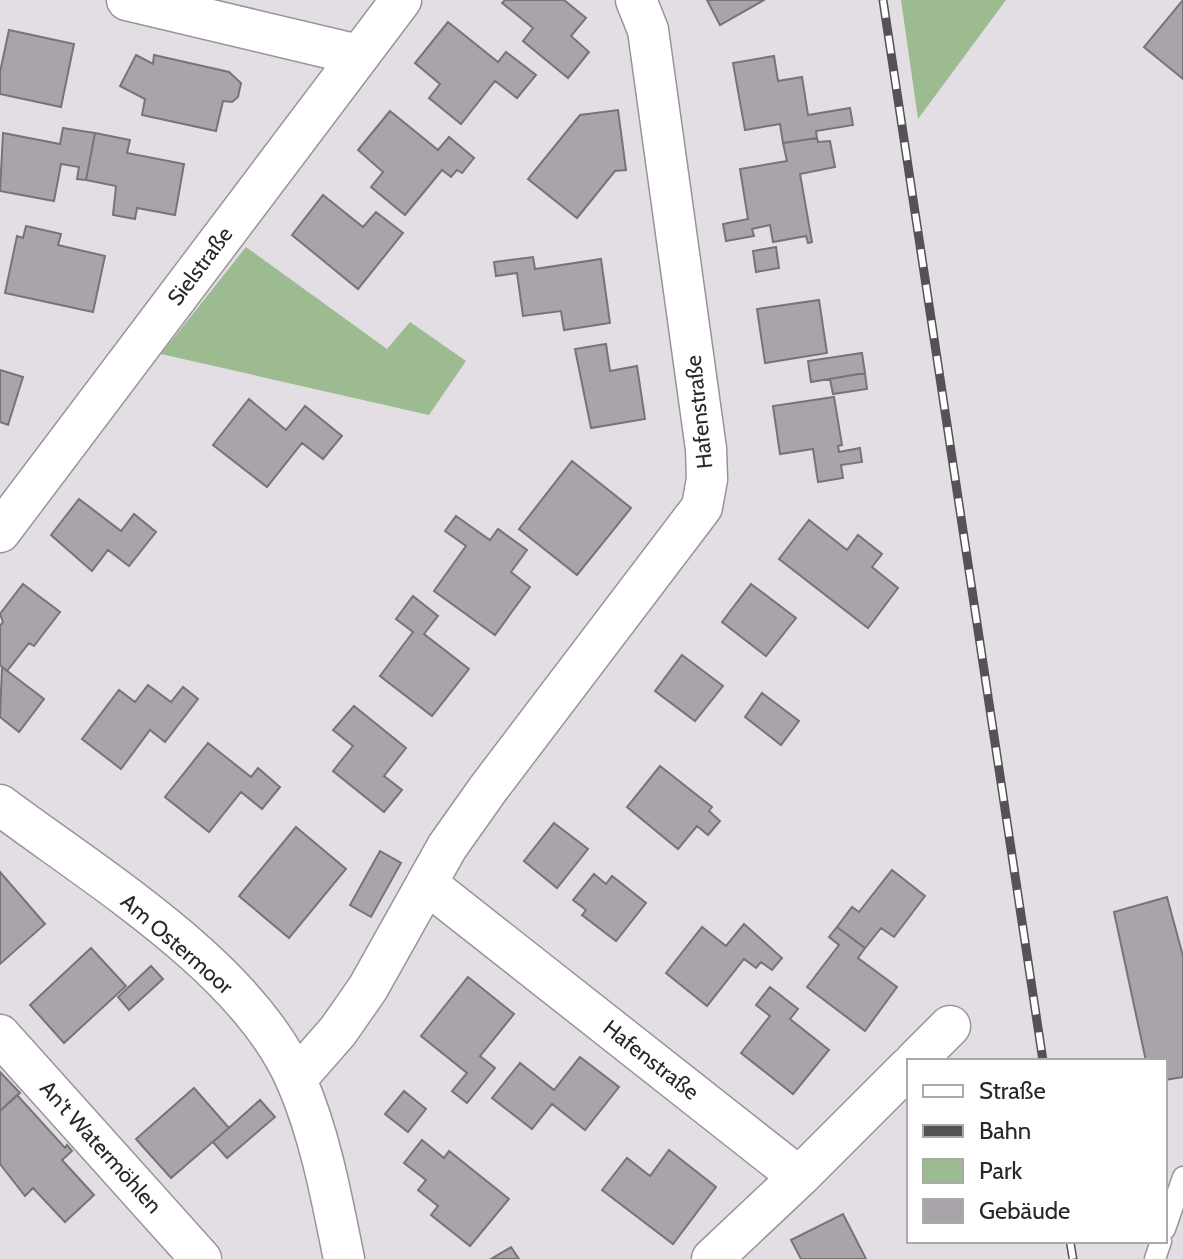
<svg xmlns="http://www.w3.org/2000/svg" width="1183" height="1259" font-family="Cabin,sans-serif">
	<rect width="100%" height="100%" fill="#e3dee4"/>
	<!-- green -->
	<path fill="#9cbb90" d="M 901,0 L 1006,0 L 918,119 Z
		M 246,247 L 387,349 L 410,322 L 466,361 L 429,415 L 161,354 Z"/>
	<!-- building -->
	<path fill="#a9a4aa" stroke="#777379" stroke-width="2" d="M 505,0 L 564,0 L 586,18 L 571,36 L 589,52 L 568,78 L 523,41 L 533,28 L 502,3 Z
		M 707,0 L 764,0 L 720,25 Z
		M 1183,0 L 1183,79 L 1144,47 Z
		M 448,22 L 498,62 L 506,52 L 536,75 L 517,98 L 495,81 L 461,124 L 429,98 L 440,84 L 415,63 Z
		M 9,30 L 74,44 L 61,107 L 0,94 L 0,72 Z
		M 136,55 L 153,64 L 154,55 L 229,72 L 241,83 L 238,97 L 232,102 L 223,101 L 216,131 L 142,115 L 145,99 L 120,86 Z
		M 774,56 L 778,81 L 802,77 L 808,115 L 850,108 L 853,125 L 816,131 L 817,138 L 783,143 L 780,124 L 745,130 L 733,63 Z
		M 618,110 L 626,170 L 615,171 L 577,218 L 528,179 L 580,115 Z
		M 390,111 L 438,150 L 449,137 L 474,158 L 462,173 L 457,170 L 451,177 L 442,170 L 405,215 L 371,187 L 383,172 L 358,150 Z
		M 63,128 L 95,133 L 86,180 L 77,179 L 79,167 L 61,164 L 54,201 L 0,191 L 3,133 L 60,144 Z
		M 95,133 L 130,140 L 127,153 L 184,164 L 175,215 L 137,208 L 135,219 L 113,215 L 116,186 L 86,180 Z
		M 817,138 L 818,142 L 830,141 L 835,167 L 800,174 L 812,242 L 808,243 L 806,236 L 773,242 L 770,225 L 752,229 L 754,236 L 726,241 L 723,224 L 748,219 L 740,169 L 787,161 L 783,143 Z
		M 323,195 L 363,227 L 376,212 L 403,233 L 358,289 L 292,235 Z
		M 26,226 L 61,234 L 58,245 L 105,256 L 93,312 L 5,293 L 17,236 L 23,238 Z
		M 776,247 L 779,268 L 756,272 L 753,251 Z
		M 533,257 L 535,269 L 601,259 L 610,323 L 564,330 L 561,311 L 523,316 L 517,273 L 496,276 L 494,262 Z
		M 819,300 L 827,353 L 765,363 L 757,309 Z
		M 606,344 L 610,371 L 637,366 L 645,419 L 591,428 L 575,349 Z
		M 862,353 L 865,373 L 811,382 L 808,361 Z
		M 0,370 L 23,377 L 8,425 L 0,422 Z
		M 865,373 L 867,389 L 833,394 L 830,379 Z
		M 834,397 L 842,445 L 838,446 L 839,452 L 860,448 L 862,462 L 841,465 L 843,478 L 818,482 L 813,449 L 780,454 L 773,406 Z
		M 249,399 L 286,430 L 305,406 L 342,436 L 323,459 L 302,443 L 267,487 L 213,445 Z
		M 572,461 L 631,508 L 577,575 L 519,529 Z
		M 79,499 L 121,531 L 134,514 L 156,532 L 129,566 L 108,550 L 92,571 L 51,535 Z
		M 456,516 L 490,540 L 498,529 L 527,550 L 511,572 L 530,587 L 495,635 L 434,591 L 466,546 L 445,531 Z
		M 809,520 L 847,550 L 858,535 L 882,554 L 872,567 L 898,588 L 868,628 L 779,559 Z
		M 23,584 L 60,612 L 34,646 L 29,643 L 7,671 L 0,665 L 0,626 L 3,622 L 0,614 Z
		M 751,584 L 796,618 L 766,656 L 722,622 Z
		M 413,596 L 438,616 L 424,634 L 469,669 L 432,716 L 380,676 L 413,632 L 396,619 Z
		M 682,655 L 723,686 L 695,721 L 655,691 Z
		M 2,667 L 44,699 L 19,732 L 0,717 Z
		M 148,685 L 171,702 L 183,687 L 198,699 L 165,742 L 150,730 L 121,769 L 82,739 L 119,690 L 135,702 Z
		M 762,693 L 799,721 L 781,745 L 745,717 Z
		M 354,706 L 406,748 L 384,776 L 402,790 L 384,812 L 333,771 L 353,746 L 333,730 Z
		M 208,743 L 251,777 L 258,768 L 280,787 L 262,809 L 241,792 L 209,832 L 165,797 Z
		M 660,766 L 712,807 L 709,811 L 720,821 L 708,835 L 697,826 L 678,849 L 627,807 Z
		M 554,823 L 588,849 L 557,888 L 524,861 Z
		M 296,827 L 346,869 L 289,938 L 239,896 Z
		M 380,851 L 401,863 L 371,917 L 350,905 Z
		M 892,870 L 925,896 L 894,937 L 881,928 L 865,948 L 837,927 L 852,907 L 859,912 Z
		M 0,872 L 45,924 L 0,964 Z
		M 594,874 L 606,884 L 612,876 L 646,903 L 616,941 L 582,915 L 586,910 L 573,900 Z
		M 1167,897 L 1183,956 L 1183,1077 L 1165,1080 L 1165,1061 L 1146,1061 L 1114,912 Z
		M 744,924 L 782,958 L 772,970 L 761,962 L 756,968 L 744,959 L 707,1006 L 666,973 L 702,927 L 726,946 Z
		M 837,927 L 865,948 L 858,958 L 897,987 L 865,1031 L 807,987 L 839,945 L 829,937 Z
		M 91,948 L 126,986 L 64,1043 L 30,1005 Z
		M 151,966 L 163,979 L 129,1010 L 118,997 Z
		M 468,977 L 514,1014 L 480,1056 L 495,1068 L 467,1103 L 452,1091 L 467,1073 L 421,1036 Z
		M 770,987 L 798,1009 L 790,1019 L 829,1050 L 793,1094 L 741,1053 L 770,1016 L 756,1005 Z
		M 580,1057 L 619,1087 L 585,1130 L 552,1104 L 532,1129 L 492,1098 L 520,1063 L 554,1090 Z
		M 0,1072 L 20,1093 L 0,1111 Z
		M 194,1088 L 229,1128 L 171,1178 L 136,1139 Z
		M 404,1091 L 426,1109 L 408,1132 L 385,1114 Z
		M 17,1095 L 65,1148 L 67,1145 L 72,1151 L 62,1160 L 94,1195 L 65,1222 L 33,1188 L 25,1196 L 0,1164 L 0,1111 Z
		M 260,1100 L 275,1117 L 227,1158 L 213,1142 Z
		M 422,1140 L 444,1158 L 449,1151 L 509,1199 L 470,1246 L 431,1215 L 438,1206 L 418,1190 L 426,1180 L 404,1163 Z
		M 669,1150 L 716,1187 L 673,1244 L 602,1190 L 627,1158 L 650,1176 Z
		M 843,1214 L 866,1259 L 801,1259 L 791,1240 Z
		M 511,1247 L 519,1259 L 491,1259 Z"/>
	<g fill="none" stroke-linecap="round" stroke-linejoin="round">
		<!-- lane casing -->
		<g stroke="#98949a" stroke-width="23">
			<path id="lane" d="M 1165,1229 L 1183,1177
				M 1155,1259 L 1161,1241"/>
		</g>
		<!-- street casing -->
		<g stroke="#98949a" stroke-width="43">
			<path id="street" d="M 127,0 L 358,55
				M 0,532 L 401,0
				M 0,805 C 96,877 249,969 297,1082 C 321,1138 332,1200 344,1259
				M 427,884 L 799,1177 L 909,1067
				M 0,1035 L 201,1259
				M 915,1061 L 950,1026
				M 296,1079 L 338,1031 L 368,988 L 447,847 L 488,789 L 702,507 L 707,479 L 706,449 L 648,30 L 636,0
				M 712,1259 L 799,1177"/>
		</g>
		<!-- lane -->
		<use href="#lane" stroke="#fff" stroke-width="20"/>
		<!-- street -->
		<use href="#street" stroke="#fff" stroke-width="40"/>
		<!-- rail casing -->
		<g stroke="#545255" stroke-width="9">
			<path id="rail" d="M 883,0 L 1043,1061
				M 1070,1241 L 1073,1259"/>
		</g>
		<!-- rail -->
		<use href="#rail" stroke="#fff" stroke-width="6" stroke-dasharray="18" stroke-linecap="butt"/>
	</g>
	<g text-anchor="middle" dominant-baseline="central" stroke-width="7" stroke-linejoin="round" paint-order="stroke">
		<!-- street labels -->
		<g font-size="22" fill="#29272a" stroke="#fff">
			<text transform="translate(200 266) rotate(-53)">Sielstraße</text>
			<text transform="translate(699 412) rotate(-96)">Hafenstraße</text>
			<text transform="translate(177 944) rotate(41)">Am Ostermoor</text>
			<text transform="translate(651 1060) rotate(38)">Hafenstraße</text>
			<text transform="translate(101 1147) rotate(48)">An't Watermöhlen</text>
		</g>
	</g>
	<!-- legend -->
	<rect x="907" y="1059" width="260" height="184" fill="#ffffff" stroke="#a9a9aa" stroke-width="2"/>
	<rect x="923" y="1085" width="40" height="12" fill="#ffffff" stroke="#a9a9aa" stroke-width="2"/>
	<text x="979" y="1099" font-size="24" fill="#29272a">Straße</text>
	<rect x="923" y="1125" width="40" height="12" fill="#545255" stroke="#a9a9aa" stroke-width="2"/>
	<text x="979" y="1139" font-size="24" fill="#29272a">Bahn</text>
	<rect x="923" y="1159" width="40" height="24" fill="#9cbb90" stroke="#a9a9aa" stroke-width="2"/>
	<text x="979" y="1179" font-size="24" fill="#29272a">Park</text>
	<rect x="923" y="1199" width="40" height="24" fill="#a9a4aa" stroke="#a9a9aa" stroke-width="2"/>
	<text x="979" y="1219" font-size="24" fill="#29272a">Gebäude</text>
</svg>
